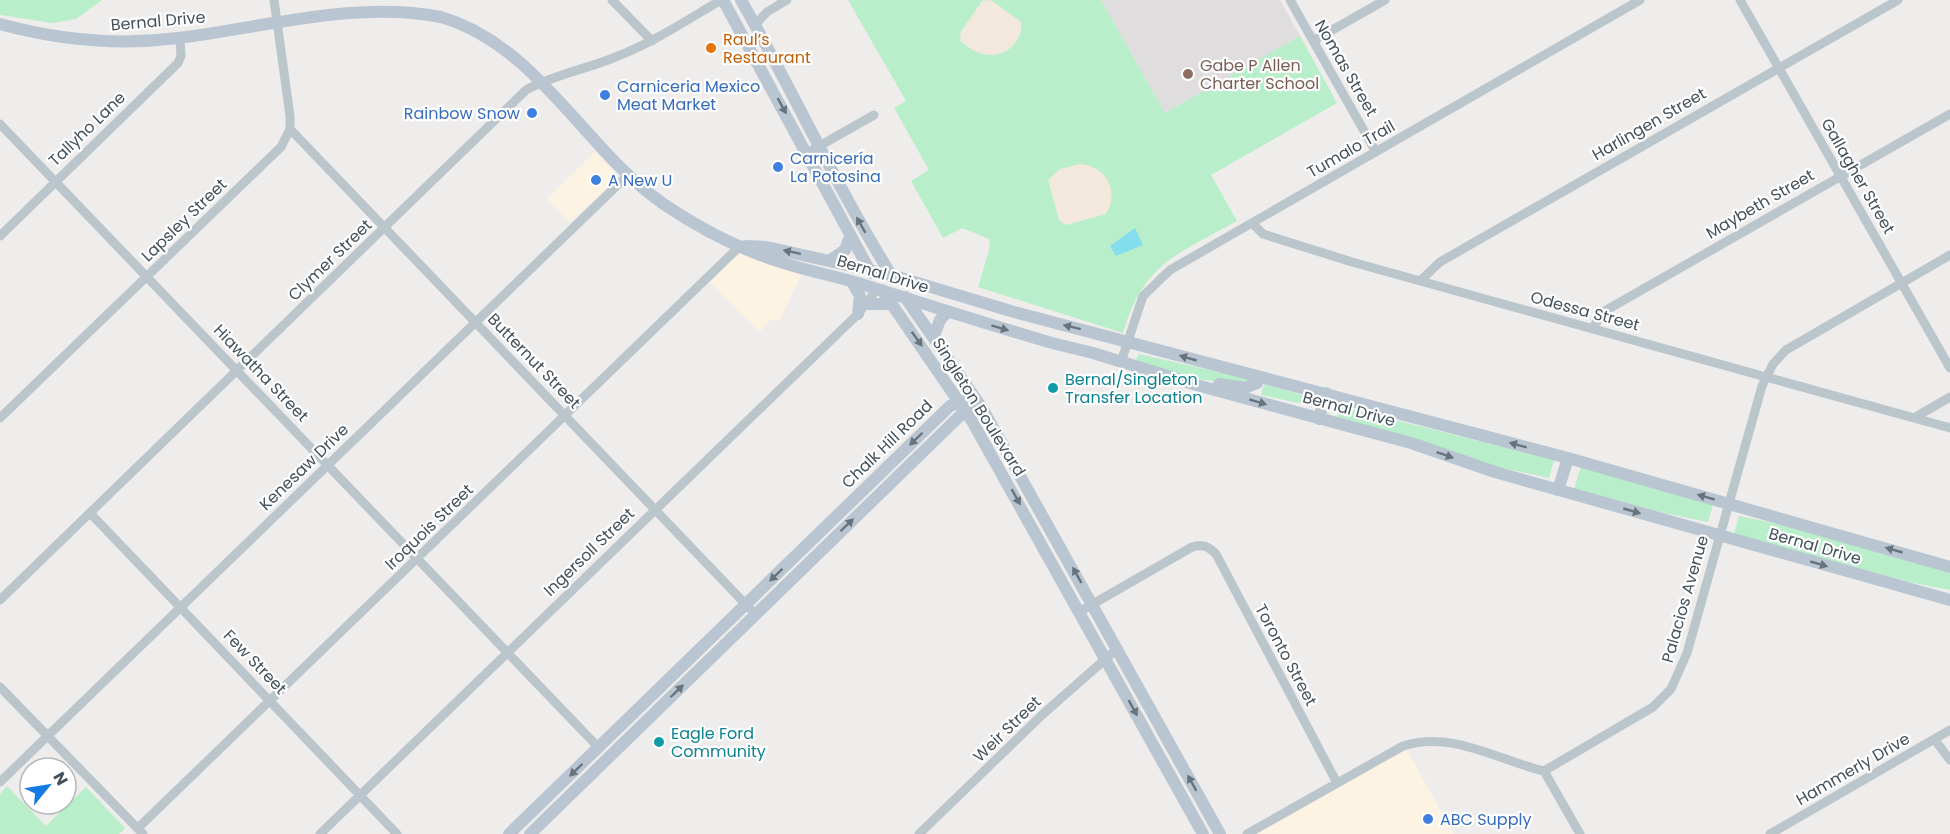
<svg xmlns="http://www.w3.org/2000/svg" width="1950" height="834" font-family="Poppins,sans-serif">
	<rect width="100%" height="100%" fill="#efecec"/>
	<!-- commercial -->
	<path fill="#fcf3e3" d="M 595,152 L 614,172 L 614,181 L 570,222 L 547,198 Z
		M 743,253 L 802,273 L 780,320 L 770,320 L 759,332 L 710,282 L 737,256 Z
		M 1406,749 L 1454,834 L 1256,834 Z"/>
	<!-- education -->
	<path fill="#e0ddde" d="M 1101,0 L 1280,0 L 1300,36 L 1165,113 Z"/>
	<!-- green -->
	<path fill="#b8efca" d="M 0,0 L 102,0 L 76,19 L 52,23 L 0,15 Z
		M 848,0 L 1101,0 L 1165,113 L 1300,36 L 1337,103 L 1211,175 L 1237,221 C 1177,255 1144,262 1123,333 L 978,287 L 990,247 L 989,239 L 962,228 L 943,238 L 911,181 L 929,170 L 894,108 L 906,101 Z
		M 1139,354 L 1249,379 L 1247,385 L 1196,379 L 1140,362 L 1136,359 Z
		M 1264,384 L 1309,397 L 1308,402 L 1299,403 L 1261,395 Z
		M 1340,406 L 1554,460 L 1549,478 L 1489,465 L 1337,417 Z
		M 1581,467 L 1713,505 L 1708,522 L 1659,512 L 1574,489 Z
		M 1739,516 L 1788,526 L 1950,571 L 1950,590 L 1904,581 L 1734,534 Z
		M 7,786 L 46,826 L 86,787 L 125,828 L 119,834 L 0,834 L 0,794 Z"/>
	<!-- sand -->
	<path fill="#f2e9dc" d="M 991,0 L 1021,22 C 1024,45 999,62 977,52 C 971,50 966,45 961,42 L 960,33 L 982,1 Z
		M 1080,164 C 1106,166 1120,190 1106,214 L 1066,225 L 1059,220 L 1048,180 L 1060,169 Z"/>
	<!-- water -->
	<path fill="#84deed" d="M 1135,228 L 1143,245 L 1116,256 L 1110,246 Z"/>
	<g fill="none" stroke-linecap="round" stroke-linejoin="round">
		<!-- street -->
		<path stroke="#bac5cc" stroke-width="9" d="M 612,0 L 652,41
			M 1290,0 L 1376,152
			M 1740,0 L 1950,368
			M 755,25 L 767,12 L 787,0
			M 1313,41 L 1385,0
			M 0,124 L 599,748
			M 290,129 L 755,614
			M 807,153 L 874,115
			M 1253,224 L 1263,234 L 1352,262 L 1950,428
			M 0,236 L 178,63 L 181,56 L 180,38
			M 1420,281 L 1440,262 L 1898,0
			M 1592,329 L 1603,312 L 1950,114
			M 1121,362 L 1143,296 L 1170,270 L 1640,0
			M 0,418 L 281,147 L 290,129 L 290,116 L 274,0
			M 1914,418 L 1950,397
			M 90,513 L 397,834
			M 0,600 L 526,90 C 555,74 588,69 618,56 C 654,42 687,20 721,0
			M 1079,612 L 1192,547 C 1203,544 1208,546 1216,554 L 1337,783
			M 0,687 L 143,834
			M 1935,740 L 1950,760
			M 1544,771 L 1580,834
			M 0,782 L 629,174
			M 138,828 L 741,245
			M 320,834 L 858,314 L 877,289
			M 919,834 L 1043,714 L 1118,648
			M 1247,834 L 1403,746 C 1451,730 1497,760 1544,771 L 1653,707 L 1671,689 L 1687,653 L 1762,386 L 1773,364 L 1786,350 L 1950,255
			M 1770,834 L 1950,730"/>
		<!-- secondary -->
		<path stroke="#b9c6d1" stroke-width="12" d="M 723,0 L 871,273
			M 741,0 C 793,91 837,188 893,278
			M 0,24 C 59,40 116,46 178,38 C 263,28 355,0 441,17 C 539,46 585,151 665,205 C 695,225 730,244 763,256 C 793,268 827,274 858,283 C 922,303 987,324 1052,343 L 1093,353 L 1200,386 L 1411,443 L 1495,472 L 1950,600
			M 746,246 L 767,247 L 891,275 L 1014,312 L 1568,458 L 1950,567
			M 831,260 L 845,250 L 850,237
			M 852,282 L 860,296 L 858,314
			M 882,290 L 972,421 L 1203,834
			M 905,297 L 982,408 L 1220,834
			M 867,304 L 892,304
			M 934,336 L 940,320 L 948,311
			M 1219,384 L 1245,388 L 1257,383 L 1258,378
			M 1319,419 L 1326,393
			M 1558,490 L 1568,458
			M 509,834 L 950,406 L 967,400
			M 530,834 L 970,406"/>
	</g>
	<!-- one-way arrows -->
	<defs><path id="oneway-solid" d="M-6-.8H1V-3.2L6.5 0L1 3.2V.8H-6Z" transform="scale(1.5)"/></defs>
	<g fill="#67747e">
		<use href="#oneway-solid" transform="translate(782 106) rotate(61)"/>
		<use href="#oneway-solid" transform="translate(861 225) rotate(-120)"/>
		<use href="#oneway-solid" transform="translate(792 252) rotate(-168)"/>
		<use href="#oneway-solid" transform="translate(1072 327) rotate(-166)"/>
		<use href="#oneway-solid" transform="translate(1000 328) rotate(17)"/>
		<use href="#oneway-solid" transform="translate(917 339) rotate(54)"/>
		<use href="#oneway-solid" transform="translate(1188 358) rotate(-164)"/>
		<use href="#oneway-solid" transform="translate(1258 402) rotate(16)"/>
		<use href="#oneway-solid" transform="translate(916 439) rotate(136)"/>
		<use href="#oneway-solid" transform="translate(1518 445) rotate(-165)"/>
		<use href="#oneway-solid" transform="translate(1445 455) rotate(19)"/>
		<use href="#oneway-solid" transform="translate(1016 497) rotate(61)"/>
		<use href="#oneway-solid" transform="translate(1706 497) rotate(-164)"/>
		<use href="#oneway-solid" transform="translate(1632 511) rotate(16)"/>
		<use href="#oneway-solid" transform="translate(847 525) rotate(-44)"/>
		<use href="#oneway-solid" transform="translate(1894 550) rotate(-164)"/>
		<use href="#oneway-solid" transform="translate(1819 564) rotate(16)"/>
		<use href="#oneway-solid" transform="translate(776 575) rotate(136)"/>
		<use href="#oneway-solid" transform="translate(1077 575) rotate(-119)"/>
		<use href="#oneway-solid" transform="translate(677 691) rotate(-44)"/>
		<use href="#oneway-solid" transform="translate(1133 708) rotate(61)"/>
		<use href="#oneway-solid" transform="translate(576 770) rotate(136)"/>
		<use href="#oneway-solid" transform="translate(1192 783) rotate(-119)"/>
	</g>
	<!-- markers -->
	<circle fill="#e8710a" stroke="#fff" stroke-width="2" cx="711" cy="48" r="6"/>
	<circle fill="#8d6e63" stroke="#fff" stroke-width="2" cx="1188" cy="74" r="6"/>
	<g fill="#3f7fe0" stroke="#fff" stroke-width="2">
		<circle cx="605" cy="95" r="6"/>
		<circle cx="532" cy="113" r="6"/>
		<circle cx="778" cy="167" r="6"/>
		<circle cx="596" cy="180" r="6"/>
		<circle cx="1428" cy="819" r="6"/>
	</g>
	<g fill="#0f9aa8" stroke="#fff" stroke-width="2">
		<circle cx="1053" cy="388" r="6"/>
		<circle cx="659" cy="742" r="6"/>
	</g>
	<g text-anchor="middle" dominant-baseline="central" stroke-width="4.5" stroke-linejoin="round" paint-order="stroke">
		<!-- street labels -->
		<g font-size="16" fill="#44515a" stroke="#fff">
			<text transform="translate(158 21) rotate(-5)">Bernal Drive</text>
			<text transform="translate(1346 68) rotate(60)">Nomas Street</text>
			<text transform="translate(1649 124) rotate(-30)">Harlingen Street</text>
			<text transform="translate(87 129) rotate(-44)">Tallyho Lane</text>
			<text transform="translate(1351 149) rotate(-30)">Tumalo Trail</text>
			<text transform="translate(1858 176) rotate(60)">Gallagher Street</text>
			<text transform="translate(1760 204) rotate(-30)">Maybeth Street</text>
			<text transform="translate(184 220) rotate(-44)">Lapsley Street</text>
			<text transform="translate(330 260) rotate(-44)">Clymer Street</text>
			<text transform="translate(883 274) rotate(17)">Bernal Drive</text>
			<text transform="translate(1585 311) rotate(15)">Odessa Street</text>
			<text transform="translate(534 361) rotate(46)">Butternut Street</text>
			<text transform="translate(261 373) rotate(46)">Hiawatha Street</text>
			<text transform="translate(979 407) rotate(58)">Singleton Boulevard</text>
			<text transform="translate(1349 409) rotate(15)">Bernal Drive</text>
			<text transform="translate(887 444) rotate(-44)">Chalk Hill Road</text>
			<text transform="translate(304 467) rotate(-44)">Kenesaw Drive</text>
			<text transform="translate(429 527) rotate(-44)">Iroquois Street</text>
			<text transform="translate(1815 546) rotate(16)">Bernal Drive</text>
			<text transform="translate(589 552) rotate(-44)">Ingersoll Street</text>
			<text transform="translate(1685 599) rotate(-74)">Palacios Avenue</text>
			<text transform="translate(1286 655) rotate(62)">Toronto Street</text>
			<text transform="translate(255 662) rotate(46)">Few Street</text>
			<text transform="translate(1007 729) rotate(-44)">Weir Street</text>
			<text transform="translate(1853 769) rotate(-30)">Hammerly Drive</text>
		</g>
		<!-- food labels -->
		<g font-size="16" fill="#c56008" stroke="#fff" text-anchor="start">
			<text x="723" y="39">Raul’s<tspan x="723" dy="18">Restaurant</tspan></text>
		</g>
		<!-- education labels -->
		<g font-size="16" fill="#785e54" stroke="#fff" text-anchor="start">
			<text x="1200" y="65">Gabe P Allen<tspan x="1200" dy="18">Charter School</tspan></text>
		</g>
		<!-- shop labels -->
		<g font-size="16" fill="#366cbe" stroke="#fff" text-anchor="start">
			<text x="617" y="86">Carniceria Mexico<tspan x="617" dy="18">Meat Market</tspan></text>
			<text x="520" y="113" text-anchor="end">Rainbow Snow</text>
			<text x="790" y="158">Carnicería<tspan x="790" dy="18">La Potosina</tspan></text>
			<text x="608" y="180">A New U</text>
			<text x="1440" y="819">ABC Supply</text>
		</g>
		<!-- culture labels -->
		<g font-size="16" fill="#0d838f" stroke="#fff" text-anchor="start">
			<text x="1065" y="379">Bernal/Singleton<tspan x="1065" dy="18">Transfer Location</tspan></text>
			<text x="671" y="733">Eagle Ford<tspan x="671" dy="18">Community</tspan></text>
		</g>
	</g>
	<!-- north arrow -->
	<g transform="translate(48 786) rotate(60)"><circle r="28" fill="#ffffff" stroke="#b4b9bd" stroke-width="1.5"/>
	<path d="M0-4.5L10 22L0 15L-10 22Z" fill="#157ae1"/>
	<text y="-9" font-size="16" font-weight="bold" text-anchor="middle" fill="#44515a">N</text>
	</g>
</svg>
